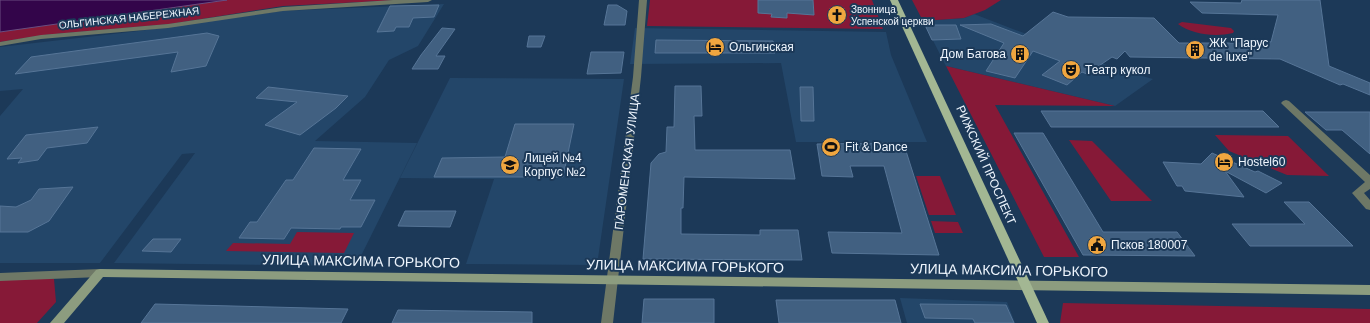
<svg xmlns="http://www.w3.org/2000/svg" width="1370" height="323" font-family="Arial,sans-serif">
	<rect width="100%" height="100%" fill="#1c3958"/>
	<!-- built -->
	<path fill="#234669" d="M 444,4 L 418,46 L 389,60 L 365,97 L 315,141 L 417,143 L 356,266 L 114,263 L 195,153 L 182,154 L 100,263 L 0,263 L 0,116 L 23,89 L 0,91 L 0,47 L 139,31 L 282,11 Z
		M 974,14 L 1120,70 L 1153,79 L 1115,106 L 946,66 L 923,21 L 964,18 Z
		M 635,28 L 886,32 L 891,55 L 927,142 L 796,142 L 781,63 L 630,64 Z
		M 450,78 L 624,79 L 597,265 L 466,264 L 494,179 L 400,178 Z
		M 900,298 L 1007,302 L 1015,323 L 907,323 Z"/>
	<!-- green -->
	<path fill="#861937" d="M 227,0 L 401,0 L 283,6 L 170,24 L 44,35 L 0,42 L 0,32 Z
		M 650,0 L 872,0 L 883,29 L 647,26 Z
		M 912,0 L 1001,0 L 985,10 L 964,18 L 923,21 Z
		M 1182,22 L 1231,28 L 1234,31 L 1233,33 C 1216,37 1193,35 1178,24 Z
		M 946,66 L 1115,106 L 995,105 L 1079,257 L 1044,257 Z
		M 1215,135 L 1288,136 L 1329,176 L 1287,175 L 1229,151 Z
		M 1069,140 L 1092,141 L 1152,201 L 1111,201 Z
		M 916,176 L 940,176 L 956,215 L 929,215 Z
		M 931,221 L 958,222 L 963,233 L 935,233 Z
		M 297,232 L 354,233 L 344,253 L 226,251 L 233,243 L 290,244 Z
		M 0,279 L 54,279 L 56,302 L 37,323 L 0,323 Z
		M 1063,303 L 1370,309 L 1370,323 L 1060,323 Z"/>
	<!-- water -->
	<path fill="#33054a" stroke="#6b4d80" d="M 0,0 L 227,0 L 0,32 Z"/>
	<!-- building -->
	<path fill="#416081" stroke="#567597" d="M 758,0 L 813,0 L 814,15 L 787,13 L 787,18 L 771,17 L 772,14 L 758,13 Z
		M 1242,0 L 1320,0 L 1329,66 L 1370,83 L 1370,95 L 1343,84 L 1340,85 L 1280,59 L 1130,57 L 1125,51 L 1117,59 L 1112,57 L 1087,74 L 1082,72 L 1067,85 L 1042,75 L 1060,61 L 1033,51 L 1015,78 L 986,71 L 1004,43 L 960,25 L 991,24 L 1023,36 L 1053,12 L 1068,17 L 1154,18 L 1179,43 L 1263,43 L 1263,40 L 1271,42 L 1278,15 L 1202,13 L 1190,2 L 1241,3 Z
		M 439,5 L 434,17 L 413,18 L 409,27 L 396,27 L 394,31 L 377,32 L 390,6 Z
		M 608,5 L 617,5 L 627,11 L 625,25 L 604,25 Z
		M 925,25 L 956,25 L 961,39 L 932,40 Z
		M 442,28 L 455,29 L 436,56 L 445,56 L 438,69 L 412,69 L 421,55 Z
		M 207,33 L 219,36 L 206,66 L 171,72 L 178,52 L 15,74 L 31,57 Z
		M 529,36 L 545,36 L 541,47 L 527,47 Z
		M 656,40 L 773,41 L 775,53 L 655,53 Z
		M 591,52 L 624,52 L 621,73 L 587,74 Z
		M 675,86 L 701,86 L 702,116 L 694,116 L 695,150 L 790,150 L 795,179 L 684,177 L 683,208 L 681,208 L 681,234 L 760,235 L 760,230 L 798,230 L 802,260 L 643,259 L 651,163 L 659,154 L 666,152 L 667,127 L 674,127 Z
		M 268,87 L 312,92 L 348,96 L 336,108 L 300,135 L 265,125 L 297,102 L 256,98 Z
		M 800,87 L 813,87 L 814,121 L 801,121 Z
		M 1041,111 L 1263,111 L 1279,127 L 1051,127 Z
		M 1305,112 L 1370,112 L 1370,154 L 1342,130 L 1326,130 Z
		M 515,124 L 574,124 L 563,177 L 434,177 L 442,158 L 505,157 Z
		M 98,127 L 87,143 L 47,148 L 38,160 L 18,163 L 22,158 L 7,159 L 26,135 Z
		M 1014,133 L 1043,133 L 1103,232 L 1177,232 L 1195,256 L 1083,255 Z
		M 887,143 L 898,145 L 906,151 L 939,255 L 832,253 L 828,232 L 902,233 L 884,166 L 850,166 L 853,177 L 822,176 L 817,144 Z
		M 314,148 L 361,149 L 343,180 L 361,180 L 350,200 L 375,200 L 361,227 L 341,227 L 340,229 L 291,228 L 284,239 L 239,238 L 250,222 L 257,222 L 286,180 L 293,180 Z
		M 1212,153 L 1255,172 L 1258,171 L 1282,183 L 1266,193 L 1225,171 L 1244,197 L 1185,191 L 1182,186 L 1177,186 L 1163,162 L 1201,164 Z
		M 73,187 L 49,221 L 28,232 L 0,232 L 0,206 L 16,207 L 31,200 L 39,189 Z
		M 1284,202 L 1309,202 L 1353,246 L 1250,246 L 1232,224 L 1305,224 Z
		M 405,211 L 456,211 L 450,227 L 398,226 Z
		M 153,239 L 181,239 L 171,252 L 142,251 Z
		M 644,299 L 714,299 L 714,323 L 642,323 Z
		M 776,300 L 895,300 L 901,323 L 779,323 Z
		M 155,304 L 348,309 L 341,323 L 141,323 Z
		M 920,304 L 1006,305 L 1014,323 L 975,323 L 973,319 L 925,318 Z
		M 398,310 L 532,312 L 532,323 L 392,323 Z"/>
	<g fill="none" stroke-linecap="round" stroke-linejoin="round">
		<!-- street -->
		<path fill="#6e7866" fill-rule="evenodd" d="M 393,0 L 432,0 L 428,2 L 283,11 L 168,28 L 41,39 L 0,46 L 0,42 L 41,35 L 168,24 L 283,7 Z
			M 639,0 L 647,0 L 641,77 L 613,323 L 601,323 L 633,77 Z
			M 1286,100 L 1289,101 L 1370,175 L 1370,189 L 1364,193 L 1370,200 L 1370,210 L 1366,209 L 1352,193 L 1365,182 L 1283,105 L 1281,103 L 1283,101 Z
			M 100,269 L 104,270 L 106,273 L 104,276 L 100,277 L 0,281 L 0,273 Z"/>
		<!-- secondary -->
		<path fill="#8c9c7f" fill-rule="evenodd" d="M 100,269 L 1370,285 L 1370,295 L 103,277 L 64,323 L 50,323 L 96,270 Z"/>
		<!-- primary -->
		<path fill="#a3b793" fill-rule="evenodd" d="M 890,0 L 898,0 L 1049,323 L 1037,323 Z"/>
	</g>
	<!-- icons -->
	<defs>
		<g id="church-disc" transform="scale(1)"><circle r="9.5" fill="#f0a63f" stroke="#1c3958"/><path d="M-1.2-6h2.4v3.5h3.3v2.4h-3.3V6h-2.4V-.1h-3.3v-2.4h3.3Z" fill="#111"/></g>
		<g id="hotel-disc" transform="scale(1)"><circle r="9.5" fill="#f0a63f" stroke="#1c3958"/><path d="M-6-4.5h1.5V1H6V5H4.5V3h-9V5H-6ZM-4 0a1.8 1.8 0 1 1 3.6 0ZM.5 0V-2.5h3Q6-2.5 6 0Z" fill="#111"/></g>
		<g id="building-disc" transform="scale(1)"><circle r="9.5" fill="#f0a63f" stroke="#1c3958"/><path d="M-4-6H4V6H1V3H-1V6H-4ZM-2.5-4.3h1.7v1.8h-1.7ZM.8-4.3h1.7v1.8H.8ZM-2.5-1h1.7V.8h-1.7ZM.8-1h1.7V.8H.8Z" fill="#111"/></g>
		<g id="theatre-disc" transform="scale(1)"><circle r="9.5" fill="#f0a63f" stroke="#1c3958"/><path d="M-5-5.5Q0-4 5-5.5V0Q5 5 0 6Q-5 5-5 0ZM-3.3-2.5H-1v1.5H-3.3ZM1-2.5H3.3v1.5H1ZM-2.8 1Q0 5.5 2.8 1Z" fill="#111"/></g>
		<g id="stadium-disc" transform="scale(1)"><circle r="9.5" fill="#f0a63f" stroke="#1c3958"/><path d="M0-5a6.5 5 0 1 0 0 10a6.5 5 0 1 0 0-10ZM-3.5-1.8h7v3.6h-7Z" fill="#111"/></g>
		<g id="school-disc" transform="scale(1)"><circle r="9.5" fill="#f0a63f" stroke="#1c3958"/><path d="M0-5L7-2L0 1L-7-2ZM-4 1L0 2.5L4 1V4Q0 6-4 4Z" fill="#111"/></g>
		<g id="civic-disc" transform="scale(1)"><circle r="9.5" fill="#f0a63f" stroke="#1c3958"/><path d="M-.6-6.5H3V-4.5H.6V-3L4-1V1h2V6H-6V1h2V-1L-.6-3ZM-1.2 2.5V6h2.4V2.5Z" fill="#111"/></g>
	</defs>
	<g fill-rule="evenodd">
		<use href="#church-disc" x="837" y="15"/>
		<use href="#hotel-disc" x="715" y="47"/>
		<use href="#building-disc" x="1195" y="50"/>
		<use href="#building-disc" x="1020" y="54"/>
		<use href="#theatre-disc" x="1071" y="70"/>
		<use href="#stadium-disc" x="831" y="147"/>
		<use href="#hotel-disc" x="1224" y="162"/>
		<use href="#school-disc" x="510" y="165"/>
		<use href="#civic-disc" x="1097" y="245"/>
	</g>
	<g text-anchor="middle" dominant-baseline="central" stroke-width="4" stroke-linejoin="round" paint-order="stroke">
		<!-- far-poi labels -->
		<g font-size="10" fill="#eef5fd" stroke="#1c3958" text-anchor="start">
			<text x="851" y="9">Звонница<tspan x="851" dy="12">Успенской церкви</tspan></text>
		</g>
		<!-- far-street labels -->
		<g font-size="10" fill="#eef5fd" stroke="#1c3958">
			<text transform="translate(129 18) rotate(-6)">ОЛЬГИНСКАЯ НАБЕРЕЖНАЯ</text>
		</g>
		<!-- poi labels -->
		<g font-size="12" fill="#eef5fd" stroke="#1c3958" text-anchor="start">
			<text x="1209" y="43">ЖК "Парус<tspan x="1209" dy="14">de luxe"</tspan></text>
			<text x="729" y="47">Ольгинская</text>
			<text x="1006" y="54" text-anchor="end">Дом Батова</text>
			<text x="1085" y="70">Театр кукол</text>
			<text x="845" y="147">Fit &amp; Dance</text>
			<text x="524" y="158">Лицей №4<tspan x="524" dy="14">Корпус №2</tspan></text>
			<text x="1238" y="162">Hostel60</text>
			<text x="1111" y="245">Псков 180007</text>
		</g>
		<!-- street labels -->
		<g font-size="12" fill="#eef5fd" stroke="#1c3958">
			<text transform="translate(627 162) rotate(-83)">ПАРОМЕНСКАЯ УЛИЦА</text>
			<text transform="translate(986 165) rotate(66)">РИЖСКИЙ ПРОСПЕКТ</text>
		</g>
		<!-- near-street labels -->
		<g font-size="14" fill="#eef5fd" stroke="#1c3958">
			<text transform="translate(361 261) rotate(1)">УЛИЦА МАКСИМА ГОРЬКОГО</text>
			<text transform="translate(685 266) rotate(1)">УЛИЦА МАКСИМА ГОРЬКОГО</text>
			<text transform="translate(1009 270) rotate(1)">УЛИЦА МАКСИМА ГОРЬКОГО</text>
		</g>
	</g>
</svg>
